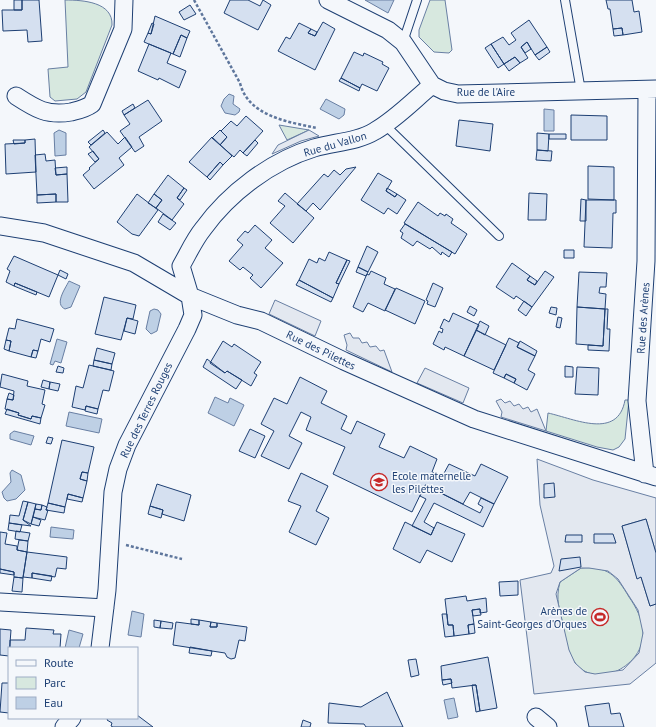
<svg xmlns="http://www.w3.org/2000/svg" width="656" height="727" font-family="'PT Sans',sans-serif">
	<rect width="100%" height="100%" fill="#f4f7fb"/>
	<!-- green -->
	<path fill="#d7e8df" stroke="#687fa3" d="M 65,0 C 83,0 113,2 112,25 L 86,92 L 77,99 L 55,101 L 50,97 L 48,69 L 68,67 Z
		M 430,0 L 445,0 L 452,50 L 449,53 L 434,52 L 419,37 L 419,30 Z
		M 279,125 L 309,130 L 287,140 Z
		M 625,400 L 629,400 L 625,439 L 619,447 L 613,450 L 597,447 L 546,431 L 548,413 C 575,419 618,440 625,400 Z
		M 581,568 C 608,566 616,575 629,597 C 636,607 643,620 643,633 C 644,665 598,690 576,664 C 568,654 565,638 563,626 C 560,609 555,600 560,582 Z"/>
	<!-- parking -->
	<path fill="#e3e8f0" stroke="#687fa3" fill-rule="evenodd" d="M 309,130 L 319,136 L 301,141 L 272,154 L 278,145 Z
		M 275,300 L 321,321 L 315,336 L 269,314 Z
		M 350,333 L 353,338 L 359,338 L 362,343 L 367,342 L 370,347 L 376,346 L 380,351 L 384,350 L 392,372 L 346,350 L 347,345 L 344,335 Z
		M 425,368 L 469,388 L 463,403 L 417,383 Z
		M 501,399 L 505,403 L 510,401 L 514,406 L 519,404 L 523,409 L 528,407 L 531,412 L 537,409 L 546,431 L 501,417 L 502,412 L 496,401 Z
		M 537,459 L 593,480 L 656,498 L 656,553 L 646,519 L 622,526 L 637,578 L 641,577 L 650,606 L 656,604 L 656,663 L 630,684 L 534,694 L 520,580 L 551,573 L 554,566 L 540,505 ZM 581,568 L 589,568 L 608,571 L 618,579 L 638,610 L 643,633 L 639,653 L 623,670 L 595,674 L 585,672 L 575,663 L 569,650 L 556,594 L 560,582 Z"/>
	<!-- water -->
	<path fill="#bed0e5" stroke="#687fa3" d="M 365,0 L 394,0 L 388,13 Z
		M 229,94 L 234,96 L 233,104 L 240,109 L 239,112 L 235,115 L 225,113 L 221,106 L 224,99 Z
		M 326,99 L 345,109 L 344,115 L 339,119 L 320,109 Z
		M 544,109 L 554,110 L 554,131 L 544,131 Z
		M 59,130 L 66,133 L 66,155 L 55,156 L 54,133 Z
		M 69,281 L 80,286 L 71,307 L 65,309 C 54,304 65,289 69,281 Z
		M 154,309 L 158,310 L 161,314 L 157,331 L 151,334 L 146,329 L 150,311 Z
		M 57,339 L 67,342 L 61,363 L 55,361 L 53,365 L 50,364 Z
		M 215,397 L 228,403 L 230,398 L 244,405 L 234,426 L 208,413 Z
		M 69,412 L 102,419 L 99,433 L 66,426 Z
		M 14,431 L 34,436 L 31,445 L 10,439 L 10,434 Z
		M 12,470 L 21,475 L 25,490 L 16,499 L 7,501 L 4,498 L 2,492 L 11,482 L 10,473 Z
		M 51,527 L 74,530 L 73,539 L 50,537 Z
		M 132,611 L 144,614 L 141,637 L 128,635 Z
		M 69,630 L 83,634 L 79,648 L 65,648 Z
		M 454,698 L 458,717 L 448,719 L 444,700 Z"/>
	<!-- building -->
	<path fill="#d5e0f0" stroke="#1d3f73" d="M 14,0 L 22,0 L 22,10 L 14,10 Z
		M 22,0 L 39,0 L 42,41 L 28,42 L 27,30 L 3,31 L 2,10 L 22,10 Z
		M 230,0 L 248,0 L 260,6 L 263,0 L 271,5 L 258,30 L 224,13 Z
		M 606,0 L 632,0 L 634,12 L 639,11 L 642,32 L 623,35 L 622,28 L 613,29 L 610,9 L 608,9 Z
		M 190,5 L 196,14 L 184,20 L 179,12 Z
		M 155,16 L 190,31 L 187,38 L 181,35 L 173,54 L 144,42 L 148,33 L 151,34 Z
		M 529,20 L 547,47 L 535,55 L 527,42 L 521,47 L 528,58 L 520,63 L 515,57 L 504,64 L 491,44 L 503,37 L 509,45 L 516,40 L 511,33 Z
		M 323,22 L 335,29 L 315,70 L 278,51 L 286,37 L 290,39 L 299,23 L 311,29 L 308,33 L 315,36 Z
		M 152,23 L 154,24 L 151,34 L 148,33 Z
		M 622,28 L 623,35 L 614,36 L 613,29 Z
		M 311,29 L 317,32 L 315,36 L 308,33 Z
		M 181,35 L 187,38 L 180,57 L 173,54 Z
		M 527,42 L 531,49 L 525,53 L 521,47 Z
		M 149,44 L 171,53 L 167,63 L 186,71 L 179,88 L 159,78 L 158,80 L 138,71 Z
		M 491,44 L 504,64 L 498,68 L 485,48 Z
		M 547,47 L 550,52 L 539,60 L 535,55 Z
		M 354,52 L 363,56 L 364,53 L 383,62 L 382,64 L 389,68 L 377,91 L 362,84 L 360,88 L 341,78 Z
		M 515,57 L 520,63 L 509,71 L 504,64 Z
		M 341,78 L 360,88 L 359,91 L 339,81 Z
		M 148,100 L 162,121 L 139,137 L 144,146 L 135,152 L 120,131 L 130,124 L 124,115 Z
		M 133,104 L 135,108 L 124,115 L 122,111 Z
		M 571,115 L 607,116 L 607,140 L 571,140 Z
		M 246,116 L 263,131 L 243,153 L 240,150 L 234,157 L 220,145 L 227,137 L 221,131 L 231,121 L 237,126 Z
		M 459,120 L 493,124 L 490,151 L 456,146 Z
		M 103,130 L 105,133 L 91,145 L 88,142 Z
		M 220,130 L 227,137 L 220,145 L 212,138 Z
		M 107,132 L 118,144 L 125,137 L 132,147 L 119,158 L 124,165 L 94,189 L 83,175 L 90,169 L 89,168 L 99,159 L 89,147 Z
		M 537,133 L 549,134 L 548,151 L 537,150 Z
		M 549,134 L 566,134 L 566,139 L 549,139 Z
		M 212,137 L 232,156 L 223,165 L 220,162 L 207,177 L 189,162 Z
		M 35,139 L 36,172 L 6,174 L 5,144 L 25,143 L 25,140 Z
		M 13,140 L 25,140 L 25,143 L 14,144 Z
		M 255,140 L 258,143 L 247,156 L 243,153 Z
		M 537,150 L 552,151 L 551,161 L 536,160 Z
		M 93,151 L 99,159 L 95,162 L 88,154 Z
		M 45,154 L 46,161 L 55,160 L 56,175 L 67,174 L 68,202 L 56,202 L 56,194 L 37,195 L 35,155 Z
		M 220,162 L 223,165 L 210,180 L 207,177 Z
		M 588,166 L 614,167 L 614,200 L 588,199 Z
		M 67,167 L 67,174 L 56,175 L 55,168 Z
		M 356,167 L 320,210 L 313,203 L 306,211 L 297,204 L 324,174 L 328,177 L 334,170 L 340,175 L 346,169 Z
		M 378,173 L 392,181 L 386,191 L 395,197 L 397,194 L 406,200 L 397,214 L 388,208 L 384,214 L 361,200 Z
		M 168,175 L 184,188 L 177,198 L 184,204 L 172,220 L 156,208 L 162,200 L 154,194 Z
		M 184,188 L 187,190 L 180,200 L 177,198 Z
		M 387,188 L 397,194 L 395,197 L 386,191 Z
		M 285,193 L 314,218 L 293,243 L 270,223 L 285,206 L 278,201 Z
		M 529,193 L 547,194 L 546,220 L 528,220 Z
		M 56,194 L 56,202 L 37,203 L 37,195 Z
		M 137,194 L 158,210 L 139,236 L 132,234 L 117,222 Z
		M 154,194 L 162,200 L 156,208 L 148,203 Z
		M 581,199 L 586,200 L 586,221 L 580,221 Z
		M 586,200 L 616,200 L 616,213 L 613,213 L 612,248 L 584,247 Z
		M 418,202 L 438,216 L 440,213 L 445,216 L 446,214 L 453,219 L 451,223 L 467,234 L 455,254 L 404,223 Z
		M 163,214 L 176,223 L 170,230 L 158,222 Z
		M 405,224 L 452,252 L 449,257 L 442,252 L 441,255 L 432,247 L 430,249 L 417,241 L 413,246 L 401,238 L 403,233 L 400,231 Z
		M 255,225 L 272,240 L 265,248 L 283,263 L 261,288 L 250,278 L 253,275 L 243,267 L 240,270 L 229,261 L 243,245 L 237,240 L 245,231 L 248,233 Z
		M 367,246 L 378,252 L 368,272 L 358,267 Z
		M 564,250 L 574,250 L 574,258 L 564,258 Z
		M 329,252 L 347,260 L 336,283 L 339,284 L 333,298 L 299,280 L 309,259 L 317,263 L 319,258 L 325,261 Z
		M 14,256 L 58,275 L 49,297 L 15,283 L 14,286 L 6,282 L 10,271 L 7,269 Z
		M 347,260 L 350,261 L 339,284 L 336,283 Z
		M 512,263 L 530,276 L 527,280 L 535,285 L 545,271 L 554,277 L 532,307 L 516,296 L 514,299 L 496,287 Z
		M 358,267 L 368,272 L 366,276 L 356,272 Z
		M 60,270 L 68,274 L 66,279 L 58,275 Z
		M 371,271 L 386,278 L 384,284 L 395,289 L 385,311 L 368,303 L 363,312 L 353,307 L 366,276 L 367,274 L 369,275 Z
		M 579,272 L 607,273 L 606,287 L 600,287 L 599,293 L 606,294 L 605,309 L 577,307 Z
		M 530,276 L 537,281 L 535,285 L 527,280 Z
		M 299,280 L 333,298 L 331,302 L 296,285 Z
		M 15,283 L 37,292 L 36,295 L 14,286 Z
		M 433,283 L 443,288 L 435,307 L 427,304 L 428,301 L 426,300 Z
		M 396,288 L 425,301 L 415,324 L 385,310 Z
		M 104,297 L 136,305 L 133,319 L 127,318 L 121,340 L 95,334 Z
		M 524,301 L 532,307 L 526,316 L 518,310 Z
		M 470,306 L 477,310 L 474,316 L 467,312 Z
		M 551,307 L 557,308 L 556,315 L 549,313 Z
		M 577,307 L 605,309 L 603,346 L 576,344 Z
		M 605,309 L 608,309 L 607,329 L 610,329 L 609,351 L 588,350 L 588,345 L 603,346 Z
		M 453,313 L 479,325 L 464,356 L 445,347 L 444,350 L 433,344 L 439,331 L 442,333 L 443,329 L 440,328 L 444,319 L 449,322 Z
		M 558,317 L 562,318 L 560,328 L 556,327 Z
		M 127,318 L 138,321 L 135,334 L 124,331 Z
		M 17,319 L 54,329 L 50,342 L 41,339 L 38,351 L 33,350 L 31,357 L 9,351 L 11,341 L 6,340 L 9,328 L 15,329 Z
		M 480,321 L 489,326 L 485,335 L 476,330 Z
		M 476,330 L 506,345 L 494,370 L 464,356 Z
		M 509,338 L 519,343 L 517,347 L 535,356 L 528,370 L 535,374 L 527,390 L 514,383 L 516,379 L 506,374 L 504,378 L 493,373 Z
		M 6,340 L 11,341 L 9,351 L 4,349 Z
		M 223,341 L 232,347 L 234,344 L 261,362 L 254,373 L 257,375 L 251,386 L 227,371 L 225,373 L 210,363 Z
		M 520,341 L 537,351 L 535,356 L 517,347 Z
		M 97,348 L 115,353 L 112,364 L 94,360 Z
		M 33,350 L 38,351 L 36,358 L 31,357 Z
		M 207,359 L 225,373 L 227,371 L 242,380 L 236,389 L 203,367 Z
		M 94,360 L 112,364 L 111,370 L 93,366 Z
		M 89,365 L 114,371 L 109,391 L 103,390 L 98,409 L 86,406 L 85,410 L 72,407 L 76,386 L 83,388 Z
		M 58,366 L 64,368 L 63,373 L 56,372 Z
		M 565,366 L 573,367 L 573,377 L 565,377 Z
		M 577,367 L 599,368 L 598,395 L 575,394 Z
		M 2,374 L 28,381 L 27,386 L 45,390 L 42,404 L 45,405 L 41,418 L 32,416 L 31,419 L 18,415 L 19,413 L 5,409 L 7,399 L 13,400 L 14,391 L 0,387 Z
		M 506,374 L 516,379 L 514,383 L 504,378 Z
		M 300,377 L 327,391 L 321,403 L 347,416 L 341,429 L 351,434 L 357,421 L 385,434 L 379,447 L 404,458 L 410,446 L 437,459 L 432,472 L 442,477 L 449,464 L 475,476 L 481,464 L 508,477 L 494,504 L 470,492 L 463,504 L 425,485 L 412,512 L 333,474 L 345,447 L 306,430 L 311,417 L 301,412 L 289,436 L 302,443 L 289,469 L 261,456 L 274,431 L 261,424 L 274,398 L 287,404 Z
		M 43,380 L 50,382 L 49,389 L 41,387 Z
		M 50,382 L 60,384 L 58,391 L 49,389 Z
		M 9,393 L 14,395 L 13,400 L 7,399 Z
		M 86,406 L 98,409 L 97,414 L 85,411 Z
		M 7,409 L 19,413 L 18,415 L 31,419 L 32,416 L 41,418 L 40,424 L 5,414 Z
		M 250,429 L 265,436 L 255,458 L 239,451 Z
		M 48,437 L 53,438 L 51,444 L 46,443 Z
		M 62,440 L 94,447 L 88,473 L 82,472 L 80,479 L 87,481 L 83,498 L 68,494 L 65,507 L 48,503 Z
		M 82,472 L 88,473 L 87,481 L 80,479 Z
		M 301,473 L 328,486 L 316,511 L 329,518 L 316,545 L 289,532 L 301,506 L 288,501 Z
		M 554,483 L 555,497 L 544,498 L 544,484 Z
		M 157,484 L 191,495 L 184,521 L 162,514 L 163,510 L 150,506 Z
		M 425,485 L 480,513 L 483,507 L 478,504 L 481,498 L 494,504 L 483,527 L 434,503 L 424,522 L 434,528 L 431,535 L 412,526 L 426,499 L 420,496 Z
		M 68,494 L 83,498 L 82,502 L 67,499 Z
		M 23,501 L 28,502 L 23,520 L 31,526 L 9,523 L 10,515 L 19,516 Z
		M 28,502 L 36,504 L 31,524 L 23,520 Z
		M 48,503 L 65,507 L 64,513 L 46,510 Z
		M 36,504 L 42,505 L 41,510 L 35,509 Z
		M 42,505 L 47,507 L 46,510 L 48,510 L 45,520 L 33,517 L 35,509 L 41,510 Z
		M 150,506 L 163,510 L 161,518 L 148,514 Z
		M 33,517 L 41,520 L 39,526 L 31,524 Z
		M 646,519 L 656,553 L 656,604 L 650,606 L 641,577 L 637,579 L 622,526 Z
		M 405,522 L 431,535 L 437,522 L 465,534 L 452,562 L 427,550 L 420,563 L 393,549 Z
		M 9,523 L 22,525 L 20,532 L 8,530 Z
		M 16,531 L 30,533 L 28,541 L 15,539 Z
		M 0,532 L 7,533 L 5,544 L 17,546 L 17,550 L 27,552 L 23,578 L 14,577 L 14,572 L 0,569 Z
		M 594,534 L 613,534 L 616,543 L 594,543 Z
		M 566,535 L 582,535 L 582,542 L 565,542 Z
		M 19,540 L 28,541 L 27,552 L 17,550 Z
		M 27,552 L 67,557 L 66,569 L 57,568 L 55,577 L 32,573 L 32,578 L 23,577 Z
		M 580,557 L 581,567 L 559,571 L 561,559 Z
		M 0,569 L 14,572 L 14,575 L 0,573 Z
		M 32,573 L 52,576 L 51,581 L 32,578 Z
		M 14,577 L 23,578 L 22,592 L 12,591 Z
		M 518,581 L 518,595 L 500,596 L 499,582 Z
		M 466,596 L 467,601 L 486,598 L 487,612 L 480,613 L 480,609 L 472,610 L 474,624 L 468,625 L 469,634 L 454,636 L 453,625 L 448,625 L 445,599 Z
		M 480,609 L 481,615 L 473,616 L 472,610 Z
		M 442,614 L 447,614 L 448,625 L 453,625 L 454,636 L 445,637 Z
		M 191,619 L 199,620 L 199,625 L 191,624 Z
		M 154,620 L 161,621 L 160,628 L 154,627 Z
		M 199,620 L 211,622 L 210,627 L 217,627 L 217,623 L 247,627 L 245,641 L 239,640 L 235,658 L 231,659 L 227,657 L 225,653 L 173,645 L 176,622 L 199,625 Z
		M 161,621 L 173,623 L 172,629 L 160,628 Z
		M 211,622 L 217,623 L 217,627 L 210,627 Z
		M 474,624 L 475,633 L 469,634 L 468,625 Z
		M 26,628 L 54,630 L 53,634 L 61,634 L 60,648 L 10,648 L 10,640 L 25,640 Z
		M 0,629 L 11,630 L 9,656 L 0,655 Z
		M 190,647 L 212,651 L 211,656 L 189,653 Z
		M 488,657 L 497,708 L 480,711 L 476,685 L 452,688 L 451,679 L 442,680 L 441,666 Z
		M 416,659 L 419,675 L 411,677 L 408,660 Z
		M 451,679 L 452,683 L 443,685 L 442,680 Z
		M 2,683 L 9,683 L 9,713 L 0,712 Z
		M 472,685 L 476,685 L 480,711 L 476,712 Z
		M 387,692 L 403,727 L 366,727 L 364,724 L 328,723 L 329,703 L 361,707 Z
		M 609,703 L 611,714 L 620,713 L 624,727 L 589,727 L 585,706 Z
		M 137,715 L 153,727 L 113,727 L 111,726 L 112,723 L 107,720 L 108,718 L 137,718 Z
		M 303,720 L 311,723 L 310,727 L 301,727 Z"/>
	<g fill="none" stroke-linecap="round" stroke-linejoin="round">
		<!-- lane casing -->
		<g stroke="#1d3f73" stroke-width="10">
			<path id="lane" d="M 565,0 L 581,91
				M 403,42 L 417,0
				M 385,125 L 499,236"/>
		</g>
		<!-- street casing -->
		<g stroke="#1d3f73" stroke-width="19">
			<path id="street" d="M 328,0 L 388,30 L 403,42 L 432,85 L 444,91 L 458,94 L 656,89
				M 16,96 C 36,109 47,116 71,112 C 79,110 85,109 92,104 L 123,29 L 124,0
				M 0,226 L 44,233 L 134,263 L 190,296 L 237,315 L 261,321 L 344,361 L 474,419 L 656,477
				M 645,474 L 637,401 L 646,261 L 647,90
				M 0,602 L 105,608
				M 100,648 L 107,590 L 113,492 L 118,469 L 127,445 L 187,329 L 193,315 L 190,296 L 181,266 C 188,254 194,240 203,229 C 229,193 271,161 314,148 C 334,142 357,142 375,131 C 396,119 414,100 432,85
				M 536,717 L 548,727
				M 64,727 L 72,718"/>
		</g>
		<!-- path -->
		<path stroke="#5e769c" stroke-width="2.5" stroke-dasharray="3 2" stroke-linecap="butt" d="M 194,0 L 240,83 C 248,116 288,122 317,128
			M 126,545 L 182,559"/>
		<!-- lane -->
		<use href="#lane" stroke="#f4f7fb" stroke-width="8"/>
		<!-- street -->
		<use href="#street" stroke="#f4f7fb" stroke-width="17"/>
	</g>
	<!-- icons -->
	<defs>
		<g id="school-ring" transform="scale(0.9)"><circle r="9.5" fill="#f4f7fb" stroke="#c62828" stroke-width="1.5"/><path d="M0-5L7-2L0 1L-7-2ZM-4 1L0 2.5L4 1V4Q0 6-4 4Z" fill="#c62828"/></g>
		<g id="stadium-ring" transform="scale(0.9)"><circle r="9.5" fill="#f4f7fb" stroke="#c62828" stroke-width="1.5"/><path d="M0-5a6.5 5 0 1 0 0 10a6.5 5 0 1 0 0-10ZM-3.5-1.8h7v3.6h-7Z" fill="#c62828"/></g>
	</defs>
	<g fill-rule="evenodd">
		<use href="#school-ring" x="379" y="482"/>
		<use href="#stadium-ring" x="600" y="617"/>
	</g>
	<g text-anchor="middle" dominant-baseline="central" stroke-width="3" stroke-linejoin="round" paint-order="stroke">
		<!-- street labels -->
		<g font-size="11" fill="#1d3f73" stroke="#f4f7fb">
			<text x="486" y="92">Rue de l'Aire</text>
			<text transform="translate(335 144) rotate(-16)">Rue du Vallon</text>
			<text transform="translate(643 318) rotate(-86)">Rue des Arènes</text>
			<text transform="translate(321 350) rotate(26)">Rue des Pilettes</text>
			<text transform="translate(146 410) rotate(-64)">Rue des Terres Rouges</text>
		</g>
		<!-- poi labels -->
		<g font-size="11" fill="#1d3f73" stroke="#f4f7fb" text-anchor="start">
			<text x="392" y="476">Ecole maternelle<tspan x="392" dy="13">les Pilettes</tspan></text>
			<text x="587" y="611" text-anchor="end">Arènes de<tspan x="587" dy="13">Saint-Georges d'Orques</tspan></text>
		</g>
	</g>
	<!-- legend -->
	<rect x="8" y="647" width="130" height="72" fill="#f4f7fb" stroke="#9eadc5"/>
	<rect x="16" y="660" width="20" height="6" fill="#f4f7fb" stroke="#9eadc5"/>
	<text x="44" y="667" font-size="12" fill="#1d3f73">Route</text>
	<rect x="16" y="677" width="20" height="12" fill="#d7e8df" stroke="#9eadc5"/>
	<text x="44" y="687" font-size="12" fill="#1d3f73">Parc</text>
	<rect x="16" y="697" width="20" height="12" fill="#bed0e5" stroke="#9eadc5"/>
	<text x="44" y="707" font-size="12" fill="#1d3f73">Eau</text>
</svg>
